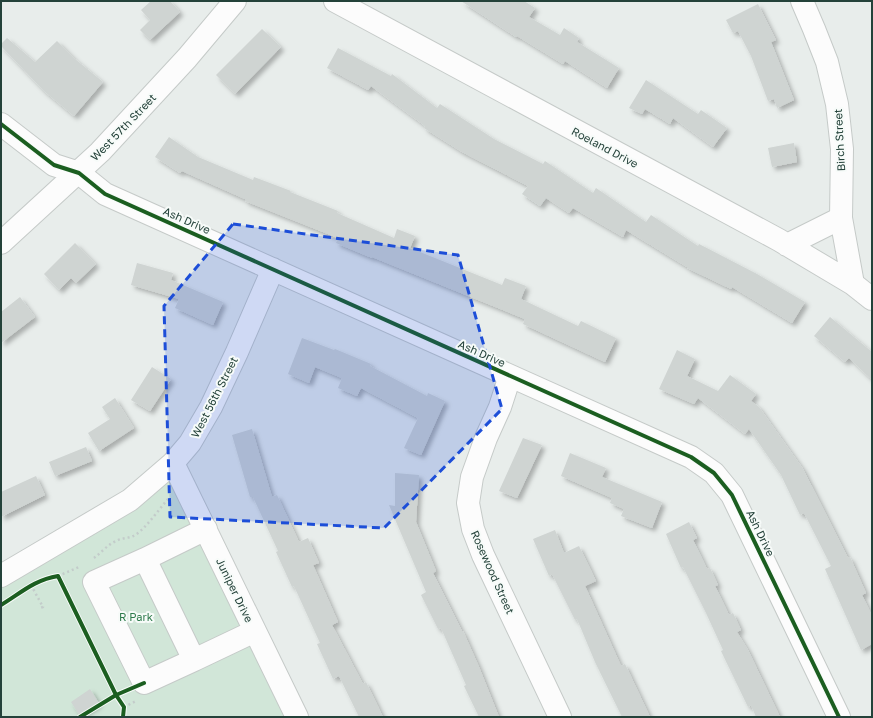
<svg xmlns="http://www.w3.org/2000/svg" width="873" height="718" font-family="'Golos Text',sans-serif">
	<defs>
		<filter id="shadow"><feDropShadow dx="3.5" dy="3.5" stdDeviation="2" flood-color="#0004"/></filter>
	</defs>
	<rect width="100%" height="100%" fill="#e8edeb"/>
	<!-- green -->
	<path fill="#d1e6d8" d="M 173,463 L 297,717 L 1,717 L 1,581 Z"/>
	<!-- building -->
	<path fill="#cfd4d2" filter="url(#shadow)" d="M 151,1 L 170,1 L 180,12 L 150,40 L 140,30 L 150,20 L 141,10 Z
		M 461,1 L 524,1 L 535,8 L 529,17 L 560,35 L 564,28 L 579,38 L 577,42 L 619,68 L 607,88 L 565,61 L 563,64 L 517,36 L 516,37 Z
		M 758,4 L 776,40 L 771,42 L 794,100 L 777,108 L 774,99 L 768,101 L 751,56 L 738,31 L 733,33 L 726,20 Z
		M 262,29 L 281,47 L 235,94 L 216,75 Z
		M 7,38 L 35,62 L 57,41 L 75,59 L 103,82 L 74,116 L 44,91 L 1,46 L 1,44 Z
		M 338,48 L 391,76 L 392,74 L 437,108 L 440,104 L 494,139 L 543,164 L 545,161 L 593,193 L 596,188 L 646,222 L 651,215 L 698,246 L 699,244 L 757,274 L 805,302 L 792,323 L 732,287 L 731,289 L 687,268 L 687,267 L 626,230 L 623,237 L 573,208 L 569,213 L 546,198 L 540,206 L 522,194 L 528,186 L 462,152 L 424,128 L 425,126 L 371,86 L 368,90 L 327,68 Z
		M 646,80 L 698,114 L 701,110 L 727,128 L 713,147 L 673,118 L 670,124 L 645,109 L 642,114 L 629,108 Z
		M 169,137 L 198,157 L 253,180 L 254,177 L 291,191 L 290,192 L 338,211 L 337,213 L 394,238 L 397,229 L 415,236 L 410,248 L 502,285 L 505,278 L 526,286 L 521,299 L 578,326 L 581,321 L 616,338 L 605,362 L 523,324 L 525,319 L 372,257 L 372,258 L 336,243 L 338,238 L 245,201 L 245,199 L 182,171 L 180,173 L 155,157 Z
		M 794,143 L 797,162 L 772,167 L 768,148 Z
		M 75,243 L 96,264 L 76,283 L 71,278 L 59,290 L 44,274 Z
		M 137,263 L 173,273 L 171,280 L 223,302 L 213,325 L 175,308 L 179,299 L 131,285 Z
		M 20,297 L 35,317 L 1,343 L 1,312 Z
		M 830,317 L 872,352 L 872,380 L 849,358 L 845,362 L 814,336 Z
		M 302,338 L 334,350 L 335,349 L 371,364 L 370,366 L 427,396 L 428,393 L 445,401 L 421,455 L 404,448 L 418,418 L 361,388 L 357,396 L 338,388 L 342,378 L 315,367 L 309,383 L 288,374 Z
		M 677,350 L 695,359 L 687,376 L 718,391 L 730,375 L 756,394 L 751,401 L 759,407 L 803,469 L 848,558 L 850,557 L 866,593 L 862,595 L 872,616 L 872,644 L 861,650 L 825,569 L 831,566 L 804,513 L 800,515 L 781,475 L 749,429 L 745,434 L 698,398 L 694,404 L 659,389 Z
		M 152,367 L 171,379 L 150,411 L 131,400 Z
		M 115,398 L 134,428 L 99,451 L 88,433 L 110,419 L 102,407 Z
		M 252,429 L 272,497 L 277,495 L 299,542 L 308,538 L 319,563 L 313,565 L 338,622 L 332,625 L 363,684 L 366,682 L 383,717 L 359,717 L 339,676 L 333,679 L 317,644 L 320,643 L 294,586 L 292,587 L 276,552 L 278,551 L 253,497 L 250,497 L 232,435 Z
		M 523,438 L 542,445 L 517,498 L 499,491 Z
		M 86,447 L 92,461 L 55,476 L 49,462 Z
		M 570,453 L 606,468 L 602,477 L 662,502 L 652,528 L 621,516 L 624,509 L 610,503 L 612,498 L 561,476 Z
		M 395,473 L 419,475 L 416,522 L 436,571 L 433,573 L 462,631 L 463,631 L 479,667 L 499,717 L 479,717 L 464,686 L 466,685 L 441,628 L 438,629 L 421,595 L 426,592 L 389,505 L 395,506 Z
		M 36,476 L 45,495 L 1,517 L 1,492 Z
		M 689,522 L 697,538 L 693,540 L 707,569 L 710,568 L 718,585 L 715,586 L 729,615 L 733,613 L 741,630 L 737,632 L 748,650 L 780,717 L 756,717 L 751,705 L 748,707 L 721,651 L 723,650 L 706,613 L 683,567 L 681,568 L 666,534 Z
		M 555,530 L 564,553 L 579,546 L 596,581 L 585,586 L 621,666 L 625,664 L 650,717 L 622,717 L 595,662 L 577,619 L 575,620 L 552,574 L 549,576 L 533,539 Z
		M 90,689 L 99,703 L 80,716 L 71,702 Z"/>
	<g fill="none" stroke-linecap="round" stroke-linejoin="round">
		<!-- minor casing -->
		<g stroke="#c5cac8" stroke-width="24">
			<path id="minor" d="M 335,1 L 779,240 L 853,284 L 872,299
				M 802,1 L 814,29 L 827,62 L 837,104 L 842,149 L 841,218 L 853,284
				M 1,124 L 54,165 L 79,173 L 105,194 L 691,457 L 714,473 L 732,495 L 839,717
				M 1,243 L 100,152 L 187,58 L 235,1
				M 787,245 L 841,218
				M 510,376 L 500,407 L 486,438 L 472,477 L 468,503 L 473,529 L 483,555 L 560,717
				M 173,463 L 297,717
				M 206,529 L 145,559 L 194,660 L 255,631
				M 145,559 L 94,582 L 144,683 L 194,660
				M 1,576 L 130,500 L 173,463 L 190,443 L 211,407 L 237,352 L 273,269"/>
		</g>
		<!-- path -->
		<path stroke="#c3ccca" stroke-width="2.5" stroke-dasharray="2 3" stroke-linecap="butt" d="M 94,558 C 101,553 107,545 116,541 C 123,537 131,539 138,533 C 150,523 159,509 169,498
			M 58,576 L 79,567
			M 31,585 L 43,607 L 40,608
			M 124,707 L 136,701"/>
		<!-- minor -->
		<use href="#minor" stroke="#fcfcfc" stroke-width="22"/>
		<!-- cycleway casing -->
		<g stroke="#f7fbf9" stroke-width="6">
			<path id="cycleway" d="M 1,124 L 54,165 L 79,173 L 105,194 L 691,457 L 714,473 L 732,495 L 839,717
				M 1,605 C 21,593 34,580 58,576 L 116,695 L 124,707 L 123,717
				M 80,717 L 116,695 L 144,683"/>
		</g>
		<!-- cycleway -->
		<use href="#cycleway" stroke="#1b5e20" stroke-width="4"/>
	</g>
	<!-- marked area -->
	<path fill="#1d4ed8" fill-opacity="0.2" stroke="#1d4ed8" stroke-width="3" stroke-dasharray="8 5" stroke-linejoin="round" d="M 233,224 L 458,255 L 502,409 L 384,528 L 170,517 L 164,306 Z"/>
	<g text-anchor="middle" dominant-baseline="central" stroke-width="4" stroke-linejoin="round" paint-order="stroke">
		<!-- street labels -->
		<g font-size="11" fill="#24423a" stroke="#f7fbf9">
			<text transform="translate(123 127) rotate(-46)">West 57th Street</text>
			<text transform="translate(839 140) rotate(-93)">Birch Street</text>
			<text transform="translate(605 147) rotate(28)">Roeland Drive</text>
			<text transform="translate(187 220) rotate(24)">Ash Drive</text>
			<text transform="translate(482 353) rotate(24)">Ash Drive</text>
			<text transform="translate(214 397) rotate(-63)">West 56th Street</text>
			<text transform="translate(761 533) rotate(64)">Ash Drive</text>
			<text transform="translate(493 572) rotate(66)">Rosewood Street</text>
			<text transform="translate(235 590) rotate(64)">Juniper Drive</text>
		</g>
		<!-- park labels -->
		<g font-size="11" fill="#2d7a4b" stroke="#f7fbf9">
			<text x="136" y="616">R Park</text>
		</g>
	</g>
	<!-- border -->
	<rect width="873" height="718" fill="none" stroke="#24423a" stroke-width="4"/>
</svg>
